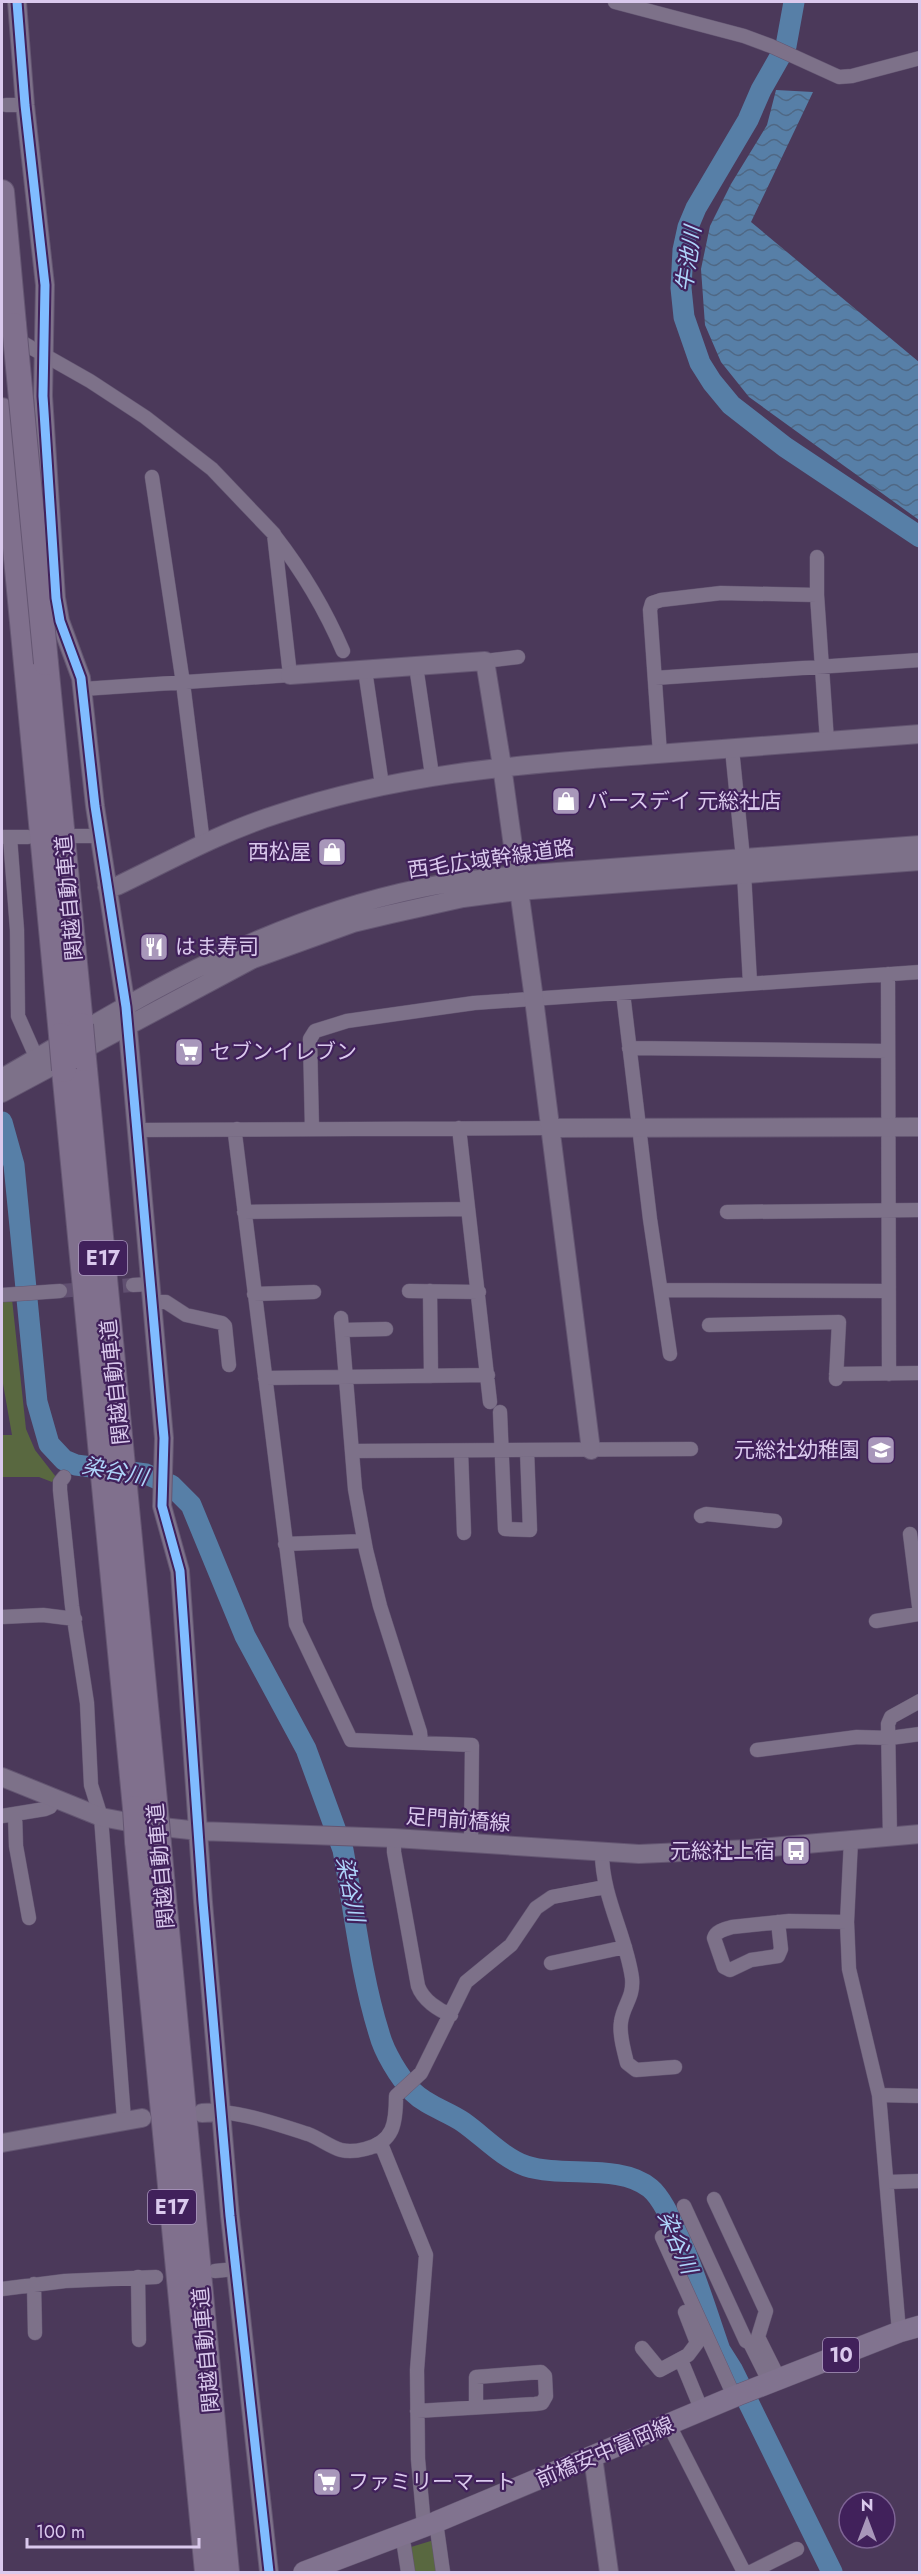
<svg xmlns="http://www.w3.org/2000/svg" width="921" height="2574" font-family="Jost,'Noto Sans JP',sans-serif">
	<defs>
		<pattern id="water-waves" width="16" height="10" patternUnits="userSpaceOnUse" patternTransform="scale(1.5)"><rect width="16" height="10" fill="#577fa7"/><path d="M0 5q4-4 8 0t8 0" fill="none" stroke="#4f6885"/></pattern>
	</defs>
	<rect width="100%" height="100%" fill="#4b395a"/>
	<!-- green -->
	<path fill="#596840" d="M 2,1299 L 12,1299 L 26,1429 L 35,1450 L 56,1477 L 52,1482 L 39,1477 L 2,1477 L 2,1435 L 12,1435 L 2,1378 Z
		M 434,2540 L 438,2572 L 415,2572 L 411,2547 Z"/>
	<!-- water -->
	<path fill="url(#water-waves)" d="M 776,90 L 813,92 L 751,222 L 919,362 L 919,520 L 749,397 L 721,362 L 705,325 L 701,269 L 710,226 L 731,184 L 767,125 Z"/>
	<g fill="none" stroke-linecap="round" stroke-linejoin="round">
		<!-- river -->
		<path stroke="#577fa7" stroke-width="21" d="M 794,2 L 786,46 L 761,90 L 748,120 L 696,208 L 688,227 L 683,250 L 681,288 L 684,317 L 700,363 L 712,382 L 731,405 L 785,447 L 920,537
			M 2,1122 L 14,1165 L 37,1402 L 49,1444 L 64,1460 L 76,1465 L 146,1474 L 171,1485 L 191,1505 L 245,1636 L 306,1749 L 343,1850 C 354,1909 361,1976 379,2033 C 384,2052 399,2077 413,2092 C 427,2106 447,2111 463,2122 C 483,2136 503,2158 526,2166 C 563,2178 620,2163 650,2188 C 676,2209 707,2314 720,2350 L 732,2369 L 832,2572"/>
		<!-- street-tunnel -->
		<path stroke="#604f70" stroke-width="14" stroke-dasharray="14 7" stroke-linecap="butt" d="M 60,1291 L 133,1285"/>
		<!-- street casing -->
		<g stroke="#645672" stroke-width="15">
			<path id="street" d="M 615,2 L 744,36 L 771,46 L 839,77 L 852,76 L 920,58
				M 6,105 L 25,105
				M 2,331 L 90,381 L 145,417 L 212,469 L 274,534 L 290,675 L 83,689
				M 152,477 L 183,683 L 203,843
				M 275,536 C 303,572 325,609 343,651
				M 817,557 L 817,595 L 827,741
				M 485,661 L 518,657
				M 416,666 L 432,775
				M 365,670 L 382,785
				M 655,678 L 920,660
				M 732,749 L 743,858
				M 660,754 L 650,610 L 652,603 L 661,600 L 721,593 L 817,595
				M 75,836 L 99,836
				M 4,837 L 28,837
				M 10,837 L 17,930 L 18,1016 L 37,1059
				M 744,873 L 750,983
				M 888,974 L 889,1374
				M 623,993 L 650,1219 L 670,1354
				M 629,1048 L 888,1051
				M 459,1128 L 490,1402
				M 237,1129 L 235,1134 L 296,1624 L 351,1740 L 472,1745 L 471,1843
				M 312,1129 L 310,1039 L 315,1031 L 347,1021 L 474,1003 L 920,972
				M 138,1130 L 550,1128
				M 244,1212 L 468,1209
				M 727,1212 L 920,1210
				M 133,1285 L 151,1284
				M 661,1290 L 888,1291
				M 409,1291 L 479,1292
				M 430,1291 L 431,1376
				M 254,1294 L 314,1292
				M 2,1295 L 60,1291
				M 152,1302 L 166,1302 L 186,1315 L 222,1323 L 225,1326 L 229,1365
				M 341,1318 L 355,1489 L 366,1550 L 380,1606 L 420,1732 L 421,1743
				M 709,1325 L 839,1322 L 836,1379
				M 342,1330 L 386,1329
				M 836,1374 L 920,1373
				M 265,1378 L 488,1375
				M 500,1412 L 505,1529 L 530,1530 L 527,1450
				M 353,1451 L 691,1449
				M 461,1451 L 464,1533
				M 64,1477 L 60,1482 L 60,1490 L 72,1606 L 87,1703 L 91,1785 L 101,1817 L 124,2119
				M 701,1516 L 706,1514 L 775,1521
				M 910,1534 L 920,1614
				M 285,1544 L 364,1541
				M 2,1617 L 43,1615 L 75,1619
				M 876,1621 L 918,1614
				M 757,1750 L 857,1737 L 890,1738 L 920,1734
				M 15,1814 L 16,1846 L 29,1918
				M 2,1816 L 45,1809 L 50,1807 L 55,1799
				M 890,1837 L 888,1724 L 891,1717 L 920,1701
				M 394,1838 L 394,1852 L 418,1986 C 423,2000 438,2010 451,2015
				M 851,1840 L 847,1922 L 849,1969 L 879,2095 L 899,2332
				M 602,1853 C 602,1897 626,1935 632,1978 C 634,1998 623,2005 621,2022 C 619,2034 624,2051 627,2063 L 636,2070 L 675,2067
				M 778,1922 L 781,1949 L 778,1956 L 751,1960 L 730,1970 L 724,1967 L 714,1938 C 716,1931 725,1929 732,1927 L 789,1921 L 847,1922
				M 551,1963 L 625,1947
				M 879,2095 L 920,2096
				M 222,2112 C 251,2115 280,2125 308,2134 C 319,2138 330,2147 341,2150 C 349,2152 357,2151 365,2149 C 394,2142 396,2123 396,2096 L 421,2073 L 466,1982 L 511,1945 L 536,1908 L 552,1897 L 605,1887
				M 381,2144 L 426,2255 L 417,2370 L 418,2459 L 424,2526
				M 888,2182 L 920,2181
				M 714,2199 L 766,2311 L 758,2337 L 779,2379
				M 684,2206 L 746,2341 L 750,2343 L 770,2383
				M 662,2237 L 734,2396
				M 215,2271 L 235,2269
				M 138,2277 L 139,2340
				M 34,2284 L 35,2333
				M 2,2289 L 65,2281 L 156,2277
				M 642,2348 L 660,2370 L 688,2355 L 697,2343 L 685,2312
				M 681,2360 L 702,2411
				M 417,2411 L 535,2404 L 542,2403 L 546,2396 L 545,2376 L 541,2372 L 476,2377 L 476,2407
				M 669,2425 L 744,2572
				M 436,2522 L 443,2572
				M 400,2535 L 404,2546 L 408,2572
				M 751,2572 L 797,2549"/>
		</g>
		<!-- secondary casing -->
		<g stroke="#645672" stroke-width="20">
			<path id="secondary" d="M 17,2 L 25,105 L 45,285 L 43,396 L 56,598 L 60,621 L 81,678 L 95,806 L 126,1007 L 164,1438 L 162,1506 L 180,1571 L 203,1902 L 230,2216 L 269,2572
				M 290,675 L 485,661 L 502,766 L 534,999 L 591,1450
				M 107,887 L 117,886 C 171,860 221,832 278,814 C 400,773 517,765 644,755 C 736,748 828,741 920,734
				M 2,1078 C 70,1039 137,997 208,963 C 275,930 349,903 422,888 C 453,881 485,878 517,875 L 920,845
				M 2,1093 L 253,959 L 353,923 L 391,914 L 463,898 L 518,891 L 920,861
				M 550,1128 L 920,1127
				M 2,1777 L 101,1817 L 144,1825 L 199,1831 L 394,1838 L 639,1854 L 749,1849 L 920,1834
				M 202,2113 L 222,2112
				M 2,2143 L 142,2118
				M 593,2457 L 609,2572"/>
		</g>
		<!-- primary casing -->
		<g stroke="#645672" stroke-width="22">
			<path id="primary" d="M 304,2572 L 436,2522 L 738,2395 L 899,2332 L 920,2326"/>
		</g>
		<!-- highway casing -->
		<g stroke="#645672" stroke-width="26">
			<path id="highway" d="M 2,192 L 14,325
				M 2,410 L 61,1035
				M 46,663 L 81,1025
				M 84,1059 L 156,1811
				M 64,1070 L 135,1808
				M 137,1841 L 207,2572
				M 159,1844 L 227,2572"/>
		</g>
		<!-- street -->
		<use href="#street" stroke="#7d7189" stroke-width="14"/>
		<!-- secondary -->
		<use href="#secondary" stroke="#7d7189" stroke-width="18"/>
		<!-- primary -->
		<use href="#primary" stroke="#81738f" stroke-width="21"/>
		<!-- highway -->
		<use href="#highway" stroke="#80708d" stroke-width="24"/>
		<!-- highway-bridge casing -->
		<g stroke="#645672" stroke-width="26" stroke-linecap="butt">
			<path id="highway-bridge" d="M 14,325 L 46,663
				M 81,1025 L 84,1059
				M 61,1035 L 64,1070
				M 135,1808 L 137,1841
				M 156,1811 L 159,1844"/>
		</g>
		<!-- highway-bridge -->
		<use href="#highway-bridge" stroke="#80708d" stroke-width="24"/>
		<!-- cycleway casing -->
		<g stroke="#41215b" stroke-width="13">
			<path id="cycleway" d="M 17,2 L 25,105 L 45,285 L 43,396 L 56,598 L 60,621 L 81,678 L 95,806 L 126,1007 L 164,1438 L 162,1506 L 180,1571 L 203,1902 L 230,2216 L 269,2572"/>
		</g>
		<!-- cycleway -->
		<use href="#cycleway" stroke="#80bcff" stroke-width="9"/>
	</g>
	<!-- icons -->
	<defs>
		<g id="shop-square" transform="scale(1.5)"><rect x="-9" y="-9" width="18" height="18" rx="4" fill="#a897ba" stroke="#41215b"/><path d="M-5-2.5h2.3a2.7 3.5 0 0 1 5.4 0H5L5.5 6h-11ZM-1.5-2.5h3a1.5 2.3 0 0 0-3 0Z" fill="#fff"/></g>
		<g id="restaurant-square" transform="scale(1.5)"><rect x="-9" y="-9" width="18" height="18" rx="4" fill="#a897ba" stroke="#41215b"/><path d="M-5-6h1v4h1v-4h1v4h1v-4h1v5L-1.5 .5V6h-2V.5L-5-1ZM5-6V6H3V1.5H1.5Q1.5-4 5-6Z" fill="#fff"/></g>
		<g id="supermarket-square" transform="scale(1.5)"><rect x="-9" y="-9" width="18" height="18" rx="4" fill="#a897ba" stroke="#41215b"/><path d="M-6-5.5h2.5l.6 2H6L4.5 2H-2.5L-4.4-4H-6ZM-1.5 3.2a1.3 1.3 0 1 0 .1 0ZM3 3.2a1.3 1.3 0 1 0 .1 0Z" fill="#fff"/></g>
		<g id="school-square" transform="scale(1.5)"><rect x="-9" y="-9" width="18" height="18" rx="4" fill="#a897ba" stroke="#41215b"/><path d="M0-5L7-2L0 1L-7-2ZM-4 1L0 2.5L4 1V4Q0 6-4 4Z" fill="#fff"/></g>
		<g id="bus-square" transform="scale(1.5)"><rect x="-9" y="-9" width="18" height="18" rx="4" fill="#a897ba" stroke="#41215b"/><path d="M-5-6H5V4H4V6H2V4H-2V6H-4V4H-5ZM-3.5-4V0h7V-4ZM-3.5 1.2v1.5H-2V1.2ZM2 1.2v1.5H3.5V1.2Z" fill="#fff"/></g>
	</defs>
	<g fill-rule="evenodd">
		<use href="#shop-square" x="566" y="801"/>
		<use href="#shop-square" x="332" y="852"/>
		<use href="#restaurant-square" x="154" y="947"/>
		<use href="#supermarket-square" x="189" y="1052"/>
		<use href="#school-square" x="881" y="1450"/>
		<use href="#bus-square" x="796" y="1851"/>
		<use href="#supermarket-square" x="327" y="2482"/>
	</g>
	<g text-anchor="middle" dominant-baseline="central" stroke-width="4.5" stroke-linejoin="round" paint-order="stroke">
		<!-- shield labels -->
		<g fill="#41215b" stroke="#ac97c1" stroke-width="1.5">
			<rect x="79" y="1241" width="48" height="34" rx="4.5"/>
			<rect x="148" y="2190" width="48" height="34" rx="4.5"/>
			<rect x="823" y="2338" width="36" height="34" rx="4.5"/>
		</g>
		<g font-size="20" font-weight="bold" fill="#dac9ed">
			<text x="103" y="1258">E17</text>
			<text x="172" y="2207">E17</text>
			<text x="841" y="2355">10</text>
		</g>
		<!-- poi labels -->
		<g font-size="21" fill="#dac9ed" stroke="#41215b" text-anchor="start">
			<text x="587" y="801">バースデイ 元総社店</text>
			<text x="311" y="852" text-anchor="end">西松屋</text>
			<text x="175" y="947">はま寿司</text>
			<text x="210" y="1052">セブンイレブン</text>
			<text x="860" y="1450" text-anchor="end">元総社幼稚園</text>
			<text x="775" y="1851" text-anchor="end">元総社上宿</text>
			<text x="348" y="2482">ファミリーマート</text>
		</g>
		<!-- street labels -->
		<g font-size="21" fill="#dac9ed" stroke="#41215b">
			<text transform="translate(491 859) rotate(-8)">西毛広域幹線道路</text>
			<text transform="translate(69 898) rotate(-95)">関越自動車道</text>
			<text transform="translate(115 1382) rotate(-96)">関越自動車道</text>
			<text transform="translate(458 1820) rotate(4)">足門前橋線</text>
			<text transform="translate(161 1866) rotate(-95)">関越自動車道</text>
			<text transform="translate(206 2350) rotate(-95)">関越自動車道</text>
			<text transform="translate(605 2452) rotate(-23)">前橋安中富岡線</text>
		</g>
		<!-- water labels -->
		<g font-size="22" font-style="italic" fill="#aed5fa" stroke="#41215b">
			<text transform="translate(688 259) rotate(-82)">牛池川</text>
			<text transform="translate(115 1471) rotate(11)">染谷川</text>
			<text transform="translate(351 1889) rotate(79)">染谷川</text>
			<text transform="translate(678 2242) rotate(67)">染谷川</text>
		</g>
	</g>
	<!-- border -->
	<rect width="921" height="2574" fill="none" stroke="#dac9ed" stroke-width="6"/>
	<!-- north arrow -->
	<g transform="translate(867 2520)"><circle r="28" fill="#41215b" stroke="#7e6495" stroke-width="1.5"/>
	<path d="M0-4.5L10 22L0 15L-10 22Z" fill="#a897ba"/>
	<text y="-9" font-size="16" font-weight="bold" text-anchor="middle" fill="#dac9ed">N</text>
	</g>
	<!-- scale -->
	<path d="M27 2538v9h172v-9" fill="none" stroke="#dac9ed" stroke-width="3"/>
	<text x="36" y="2538" font-size="18" fill="#dac9ed" stroke="#41215b" stroke-width="4.5" paint-order="stroke">100 m</text>
</svg>
